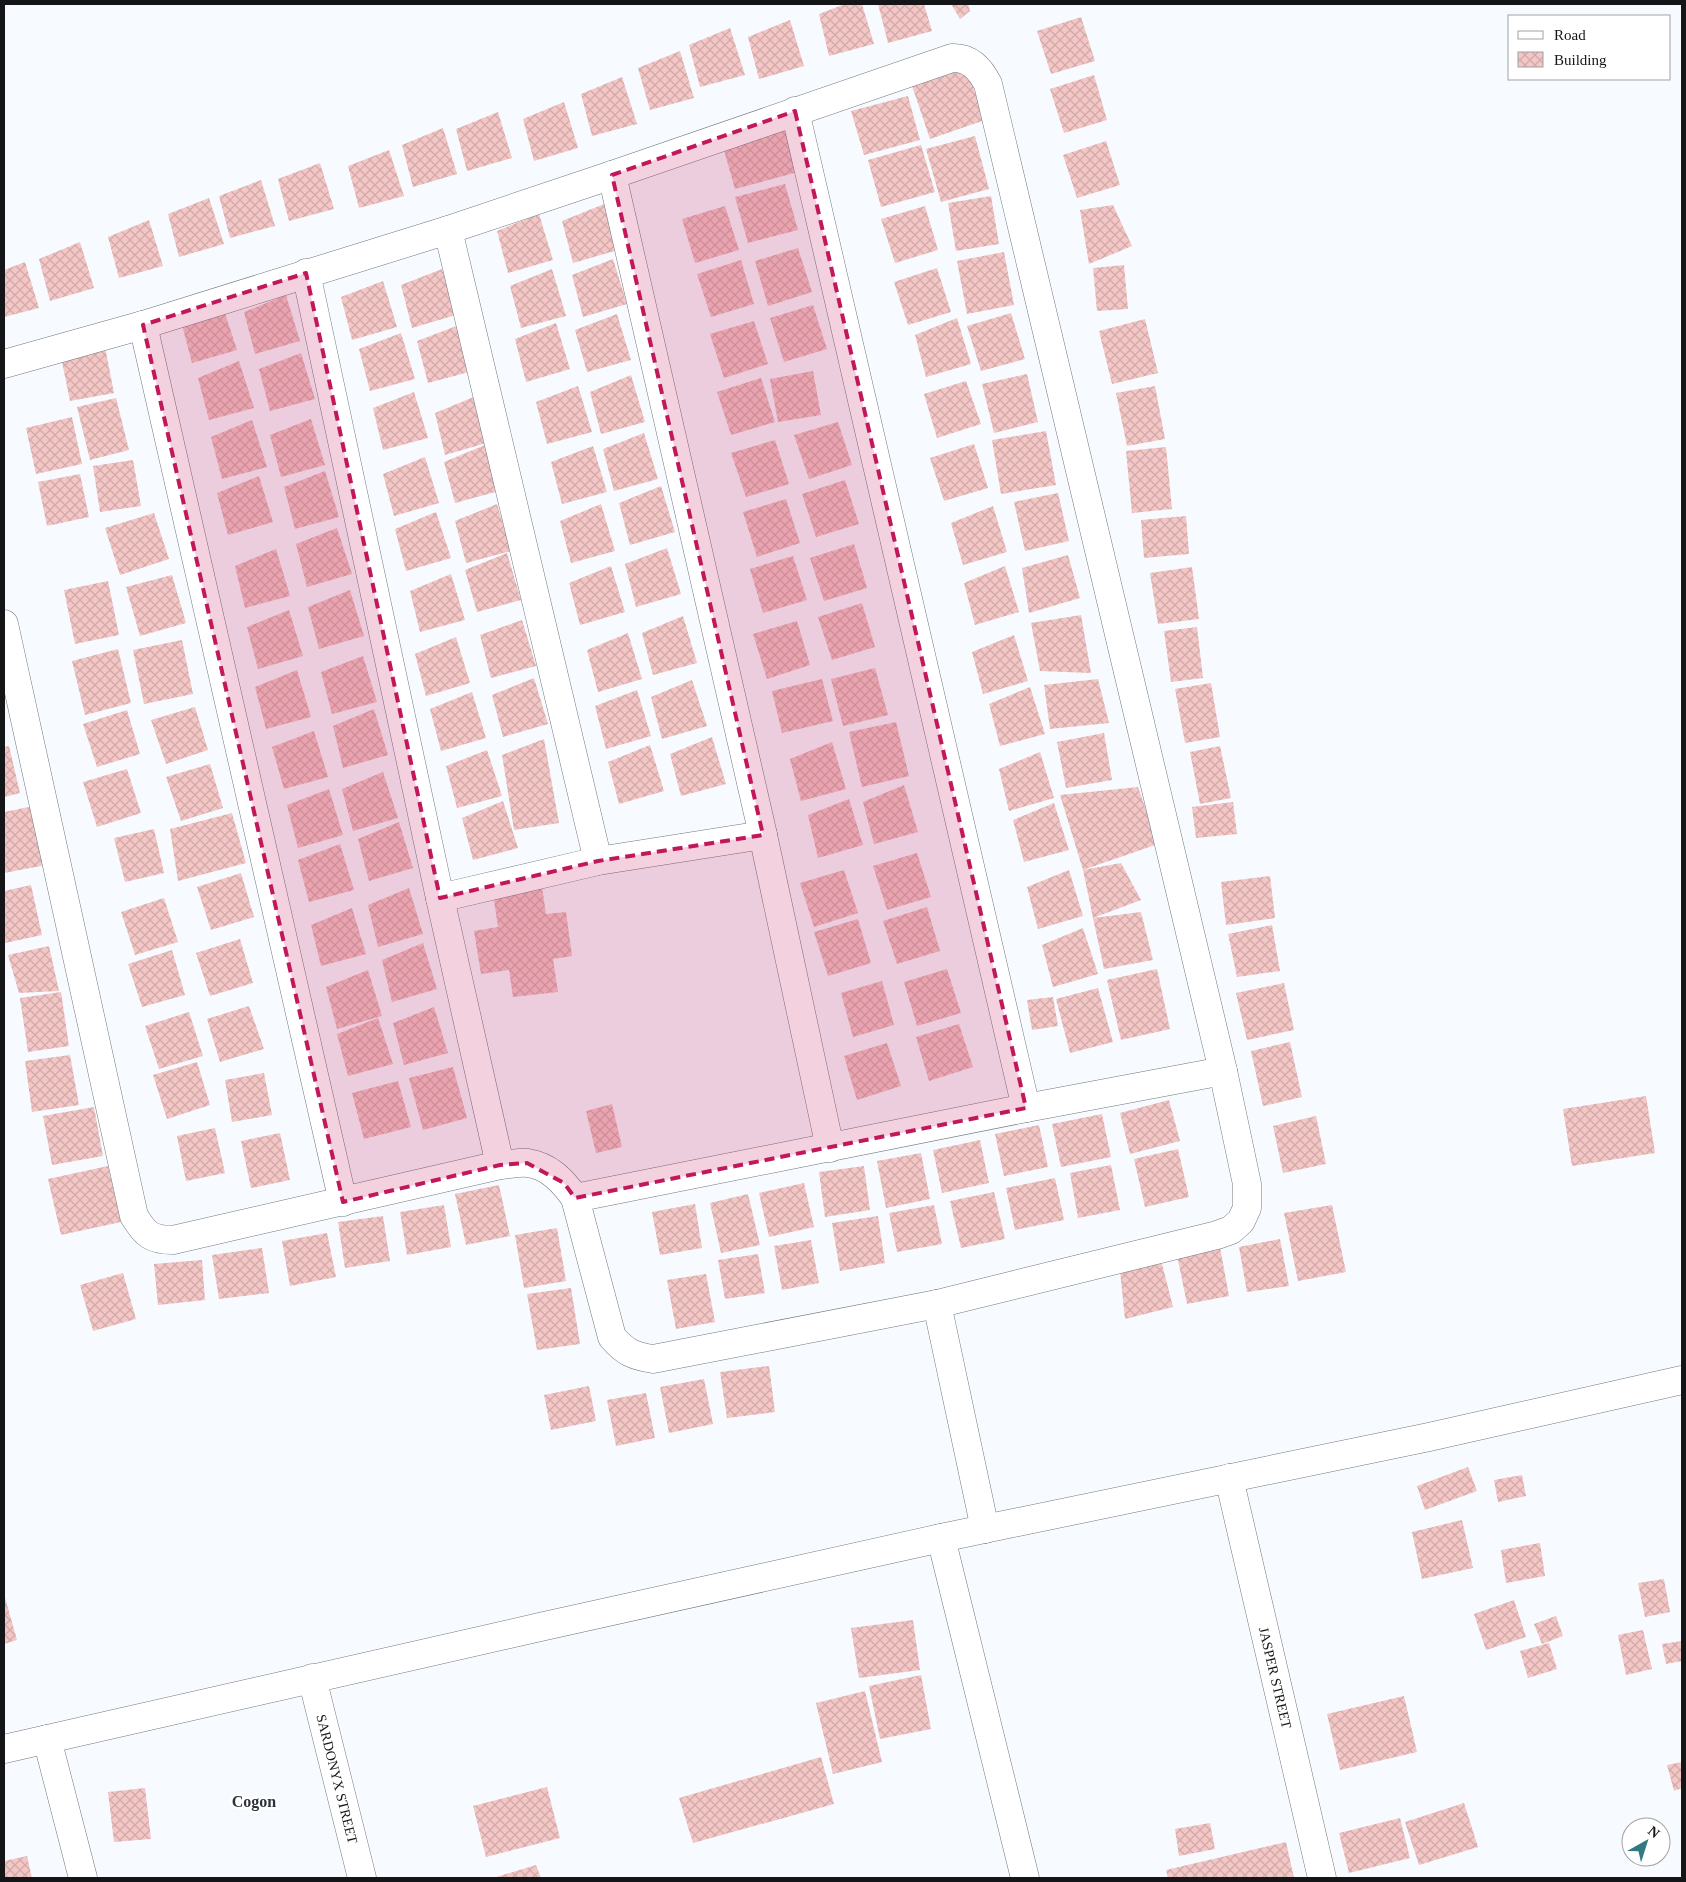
<svg xmlns="http://www.w3.org/2000/svg" width="1686" height="1882" font-family="'Times New Roman',serif">
	<defs>
		<pattern id="building-cross-hatch" width="8" height="8" patternUnits="userSpaceOnUse" patternTransform="scale(1.25)"><rect width="8" height="8" fill="#f4c7c6"/><path d="M0 0l8 8M0 8l8-8" fill="none" stroke="#d0aaa9"/></pattern>
	</defs>
	<rect width="100%" height="100%" fill="#f7fbff"/>
	<!-- building -->
	<path fill="url(#building-cross-hatch)" d="M 845,4 L 862,4 L 874,44 L 829,56 L 819,14 Z
		M 878,4 L 924,4 L 932,31 L 888,43 Z
		M 951,4 L 968,4 L 970,11 L 960,19 Z
		M 1081,17 L 1095,61 L 1051,74 L 1037,31 Z
		M 790,20 L 804,66 L 759,79 L 748,37 Z
		M 730,28 L 745,75 L 700,87 L 689,45 Z
		M 680,51 L 694,98 L 650,110 L 638,68 Z
		M 965,65 L 985,120 L 930,139 L 911,83 Z
		M 1094,75 L 1107,120 L 1064,133 L 1050,89 Z
		M 622,77 L 637,124 L 592,136 L 581,94 Z
		M 908,96 L 920,140 L 864,155 L 851,111 Z
		M 564,102 L 578,148 L 534,161 L 523,119 Z
		M 498,112 L 512,158 L 467,171 L 456,129 Z
		M 443,128 L 457,174 L 413,187 L 402,145 Z
		M 787,130 L 798,172 L 735,189 L 723,147 Z
		M 975,136 L 989,189 L 941,202 L 926,149 Z
		M 1106,141 L 1120,185 L 1077,198 L 1063,155 Z
		M 921,145 L 935,192 L 881,207 L 868,160 Z
		M 389,150 L 404,196 L 359,208 L 348,166 Z
		M 320,163 L 334,209 L 289,221 L 278,179 Z
		M 261,180 L 275,226 L 230,238 L 219,196 Z
		M 785,184 L 798,230 L 748,243 L 735,197 Z
		M 991,196 L 999,244 L 956,251 L 948,203 Z
		M 209,198 L 224,244 L 179,257 L 168,214 Z
		M 604,204 L 618,250 L 573,263 L 562,221 Z
		M 1113,205 L 1132,246 L 1089,264 L 1080,210 Z
		M 725,206 L 739,250 L 695,263 L 682,219 Z
		M 925,206 L 938,250 L 895,263 L 881,219 Z
		M 539,214 L 553,260 L 508,273 L 497,231 Z
		M 149,220 L 163,266 L 119,278 L 108,237 Z
		M 80,242 L 94,288 L 50,301 L 39,259 Z
		M 798,248 L 812,292 L 768,306 L 755,261 Z
		M 1004,252 L 1014,305 L 967,314 L 957,261 Z
		M 613,259 L 627,304 L 583,317 L 572,275 Z
		M 741,260 L 754,304 L 711,317 L 697,274 Z
		M 25,262 L 39,308 L 4,317 L 4,270 Z
		M 1124,265 L 1128,309 L 1097,311 L 1093,268 Z
		M 937,268 L 951,312 L 908,325 L 894,282 Z
		M 442,269 L 456,315 L 412,328 L 401,285 Z
		M 552,269 L 566,316 L 521,328 L 510,286 Z
		M 383,281 L 397,327 L 352,340 L 341,297 Z
		M 286,295 L 300,341 L 255,354 L 244,312 Z
		M 222,304 L 237,350 L 192,363 L 181,321 Z
		M 813,305 L 827,349 L 784,362 L 770,318 Z
		M 1011,313 L 1025,359 L 981,371 L 967,326 Z
		M 617,314 L 631,360 L 587,372 L 575,330 Z
		M 957,318 L 971,364 L 926,377 L 915,335 Z
		M 1145,319 L 1158,373 L 1112,384 L 1099,331 Z
		M 754,321 L 768,364 L 724,378 L 710,334 Z
		M 556,323 L 570,369 L 526,382 L 515,339 Z
		M 459,325 L 473,371 L 428,383 L 417,341 Z
		M 401,333 L 415,379 L 370,391 L 359,349 Z
		M 105,347 L 114,393 L 70,401 L 61,357 Z
		M 301,353 L 315,399 L 270,411 L 259,369 Z
		M 239,361 L 254,408 L 209,420 L 198,378 Z
		M 813,371 L 821,415 L 778,422 L 770,379 Z
		M 1027,374 L 1038,422 L 994,433 L 982,384 Z
		M 631,375 L 645,422 L 601,434 L 590,392 Z
		M 761,378 L 775,422 L 731,435 L 717,392 Z
		M 966,381 L 981,424 L 937,438 L 924,394 Z
		M 578,386 L 592,432 L 547,444 L 536,402 Z
		M 1155,386 L 1165,439 L 1127,446 L 1116,393 Z
		M 414,392 L 428,438 L 383,450 L 373,408 Z
		M 476,396 L 490,442 L 445,455 L 435,413 Z
		M 116,398 L 129,450 L 90,460 L 77,407 Z
		M 72,417 L 82,464 L 36,474 L 26,428 Z
		M 311,419 L 325,465 L 281,477 L 270,435 Z
		M 252,420 L 267,467 L 222,479 L 211,437 Z
		M 838,422 L 852,465 L 809,479 L 794,435 Z
		M 1046,431 L 1056,485 L 1001,494 L 992,440 Z
		M 644,433 L 658,479 L 614,491 L 603,449 Z
		M 775,440 L 789,484 L 746,497 L 731,453 Z
		M 974,444 L 988,488 L 944,501 L 930,458 Z
		M 485,445 L 499,491 L 455,503 L 444,462 Z
		M 593,446 L 607,492 L 562,504 L 551,462 Z
		M 1166,447 L 1172,509 L 1132,513 L 1126,451 Z
		M 425,457 L 439,503 L 394,516 L 383,474 Z
		M 133,460 L 141,506 L 100,512 L 93,466 Z
		M 325,471 L 339,517 L 295,529 L 284,487 Z
		M 80,474 L 89,517 L 47,526 L 38,482 Z
		M 259,476 L 273,522 L 228,535 L 217,493 Z
		M 845,480 L 859,524 L 816,537 L 802,494 Z
		M 661,486 L 675,532 L 630,545 L 619,503 Z
		M 1058,493 L 1069,541 L 1025,551 L 1014,502 Z
		M 786,499 L 800,543 L 757,557 L 743,512 Z
		M 497,504 L 511,551 L 466,563 L 455,521 Z
		M 601,504 L 615,551 L 571,563 L 560,521 Z
		M 993,506 L 1007,552 L 963,565 L 951,523 Z
		M 436,512 L 451,558 L 406,571 L 395,529 Z
		M 154,513 L 169,559 L 120,575 L 105,528 Z
		M 1186,516 L 1189,554 L 1144,558 L 1141,520 Z
		M 337,528 L 352,574 L 307,587 L 296,544 Z
		M 854,544 L 867,588 L 824,601 L 810,558 Z
		M 667,548 L 681,594 L 636,607 L 625,564 Z
		M 276,549 L 290,596 L 245,608 L 235,566 Z
		M 507,553 L 521,600 L 477,612 L 465,570 Z
		M 1068,555 L 1080,598 L 1029,613 L 1022,568 Z
		M 793,556 L 807,600 L 763,613 L 750,569 Z
		M 611,566 L 625,612 L 580,625 L 569,583 Z
		M 1005,566 L 1019,612 L 975,625 L 964,583 Z
		M 1192,567 L 1199,619 L 1158,624 L 1150,573 Z
		M 451,574 L 465,620 L 420,632 L 410,591 Z
		M 172,575 L 186,623 L 140,636 L 126,587 Z
		M 108,581 L 119,635 L 75,644 L 64,590 Z
		M 350,590 L 364,636 L 319,649 L 308,607 Z
		M 862,603 L 875,647 L 832,660 L 818,617 Z
		M 289,610 L 303,656 L 258,669 L 247,627 Z
		M 1081,615 L 1091,673 L 1040,671 L 1031,623 Z
		M 683,616 L 697,663 L 653,675 L 642,633 Z
		M 522,620 L 536,666 L 491,678 L 480,635 Z
		M 797,621 L 810,665 L 767,679 L 753,634 Z
		M 1197,627 L 1203,678 L 1171,682 L 1164,631 Z
		M 628,633 L 642,679 L 598,692 L 587,650 Z
		M 1014,635 L 1028,681 L 983,694 L 972,652 Z
		M 456,637 L 470,683 L 426,696 L 415,654 Z
		M 182,640 L 193,694 L 144,704 L 133,650 Z
		M 118,649 L 131,703 L 85,715 L 72,661 Z
		M 363,656 L 377,702 L 332,714 L 321,672 Z
		M 875,668 L 888,715 L 843,726 L 831,679 Z
		M 297,670 L 311,717 L 266,729 L 255,687 Z
		M 534,678 L 548,724 L 503,737 L 492,695 Z
		M 822,679 L 833,721 L 782,733 L 772,691 Z
		M 1098,679 L 1109,723 L 1050,729 L 1044,685 Z
		M 692,680 L 707,726 L 662,739 L 651,697 Z
		M 1211,683 L 1220,737 L 1185,743 L 1175,689 Z
		M 1030,687 L 1045,734 L 1000,746 L 989,704 Z
		M 637,690 L 651,736 L 606,749 L 595,706 Z
		M 472,692 L 486,738 L 441,751 L 430,709 Z
		M 195,707 L 208,750 L 166,764 L 151,720 Z
		M 374,709 L 388,755 L 343,768 L 333,726 Z
		M 127,710 L 140,754 L 97,767 L 83,724 Z
		M 896,722 L 909,776 L 862,787 L 849,732 Z
		M 314,731 L 328,777 L 284,789 L 272,747 Z
		M 1104,733 L 1112,780 L 1066,788 L 1057,742 Z
		M 712,737 L 726,784 L 681,796 L 670,754 Z
		M 544,739 L 559,823 L 514,830 L 502,755 Z
		M 832,742 L 846,789 L 801,801 L 790,759 Z
		M 650,745 L 664,791 L 619,804 L 608,762 Z
		M 9,746 L 20,793 L 4,797 L 4,747 Z
		M 1220,746 L 1231,798 L 1200,804 L 1190,752 Z
		M 487,750 L 502,796 L 457,808 L 446,766 Z
		M 1040,752 L 1054,798 L 1009,811 L 999,769 Z
		M 210,764 L 223,808 L 181,821 L 166,777 Z
		M 127,769 L 141,813 L 97,827 L 83,782 Z
		M 383,772 L 398,818 L 353,831 L 342,789 Z
		M 904,785 L 918,832 L 874,844 L 863,802 Z
		M 1138,787 L 1158,844 L 1083,870 L 1060,795 Z
		M 329,789 L 343,835 L 298,848 L 287,805 Z
		M 849,799 L 863,845 L 818,858 L 808,815 Z
		M 503,801 L 518,848 L 473,860 L 462,818 Z
		M 1233,802 L 1237,834 L 1196,838 L 1192,807 Z
		M 1054,803 L 1069,850 L 1024,862 L 1013,820 Z
		M 34,806 L 46,865 L 4,873 L 4,812 Z
		M 232,813 L 246,863 L 178,881 L 170,829 Z
		M 399,822 L 413,868 L 369,881 L 358,839 Z
		M 154,829 L 164,873 L 125,882 L 114,838 Z
		M 340,844 L 354,890 L 309,902 L 298,860 Z
		M 917,853 L 931,897 L 887,910 L 873,866 Z
		M 1121,863 L 1141,900 L 1093,918 L 1083,870 Z
		M 844,870 L 858,913 L 814,927 L 800,883 Z
		M 1069,870 L 1083,916 L 1038,929 L 1027,887 Z
		M 241,873 L 254,917 L 211,930 L 197,887 Z
		M 1270,876 L 1275,918 L 1226,925 L 1221,882 Z
		M 31,885 L 42,935 L 5,943 L 4,935 L 4,891 Z
		M 542,887 L 546,914 L 566,912 L 572,956 L 553,959 L 558,992 L 513,997 L 509,970 L 481,974 L 474,931 L 498,927 L 493,894 Z
		M 409,888 L 423,934 L 378,947 L 368,905 Z
		M 164,898 L 178,942 L 135,955 L 121,912 Z
		M 927,907 L 940,951 L 897,964 L 883,921 Z
		M 352,908 L 366,954 L 321,966 L 311,925 Z
		M 1141,912 L 1153,960 L 1104,969 L 1093,918 Z
		M 858,919 L 871,963 L 828,976 L 814,932 Z
		M 1272,925 L 1280,971 L 1237,977 L 1228,934 Z
		M 1083,928 L 1098,974 L 1053,987 L 1042,945 Z
		M 240,939 L 253,983 L 210,996 L 196,953 Z
		M 423,943 L 437,989 L 392,1002 L 382,960 Z
		M 49,946 L 59,991 L 19,993 L 8,955 Z
		M 172,950 L 185,995 L 142,1007 L 128,964 Z
		M 947,969 L 961,1013 L 917,1026 L 904,982 Z
		M 1157,969 L 1170,1029 L 1121,1040 L 1107,980 Z
		M 368,970 L 382,1016 L 337,1029 L 326,987 Z
		M 882,981 L 894,1025 L 853,1037 L 841,993 Z
		M 1284,983 L 1294,1030 L 1247,1040 L 1236,993 Z
		M 1098,988 L 1113,1042 L 1070,1053 L 1056,999 Z
		M 61,992 L 69,1046 L 28,1052 L 20,998 Z
		M 1053,997 L 1058,1026 L 1032,1030 L 1027,1000 Z
		M 249,1006 L 264,1049 L 220,1062 L 207,1019 Z
		M 434,1007 L 448,1053 L 404,1065 L 393,1023 Z
		M 189,1012 L 203,1056 L 159,1069 L 145,1026 Z
		M 378,1018 L 393,1064 L 348,1076 L 337,1034 Z
		M 959,1024 L 973,1067 L 929,1081 L 916,1037 Z
		M 1290,1042 L 1302,1097 L 1263,1106 L 1251,1051 Z
		M 887,1043 L 901,1086 L 857,1100 L 844,1056 Z
		M 70,1055 L 79,1105 L 32,1112 L 25,1061 Z
		M 197,1062 L 210,1105 L 167,1119 L 153,1075 Z
		M 453,1067 L 467,1118 L 423,1130 L 409,1078 Z
		M 264,1073 L 272,1115 L 232,1122 L 225,1080 Z
		M 398,1081 L 411,1127 L 364,1139 L 352,1093 Z
		M 1646,1096 L 1655,1153 L 1572,1166 L 1563,1109 Z
		M 1169,1100 L 1180,1141 L 1130,1154 L 1120,1113 Z
		M 612,1104 L 622,1147 L 596,1153 L 586,1111 Z
		M 94,1107 L 103,1156 L 52,1165 L 43,1116 Z
		M 1102,1114 L 1111,1157 L 1061,1167 L 1052,1124 Z
		M 1316,1116 L 1326,1164 L 1283,1173 L 1273,1126 Z
		M 1039,1125 L 1048,1167 L 1004,1176 L 995,1134 Z
		M 215,1128 L 225,1173 L 186,1181 L 177,1136 Z
		M 280,1133 L 290,1180 L 251,1188 L 241,1141 Z
		M 980,1140 L 989,1183 L 942,1193 L 933,1150 Z
		M 1178,1149 L 1189,1197 L 1145,1207 L 1134,1159 Z
		M 921,1153 L 930,1199 L 886,1208 L 877,1161 Z
		M 1111,1165 L 1120,1210 L 1078,1218 L 1070,1173 Z
		M 108,1166 L 121,1222 L 61,1235 L 48,1179 Z
		M 864,1166 L 870,1210 L 825,1217 L 819,1172 Z
		M 1055,1178 L 1064,1220 L 1015,1230 L 1006,1188 Z
		M 804,1183 L 814,1227 L 769,1237 L 759,1193 Z
		M 499,1185 L 510,1236 L 466,1245 L 455,1194 Z
		M 994,1192 L 1005,1239 L 961,1248 L 950,1201 Z
		M 748,1194 L 760,1245 L 721,1253 L 710,1203 Z
		M 695,1204 L 702,1248 L 660,1255 L 652,1212 Z
		M 444,1205 L 451,1247 L 407,1255 L 400,1212 Z
		M 934,1205 L 942,1244 L 897,1252 L 889,1213 Z
		M 1332,1205 L 1346,1272 L 1298,1281 L 1284,1213 Z
		M 383,1216 L 390,1261 L 345,1268 L 338,1222 Z
		M 878,1216 L 885,1263 L 840,1271 L 832,1223 Z
		M 557,1228 L 566,1281 L 524,1288 L 515,1235 Z
		M 327,1233 L 336,1277 L 290,1286 L 282,1241 Z
		M 1280,1239 L 1289,1286 L 1247,1292 L 1239,1247 Z
		M 811,1240 L 819,1283 L 782,1290 L 774,1246 Z
		M 1220,1247 L 1229,1296 L 1187,1304 L 1177,1255 Z
		M 262,1248 L 269,1293 L 219,1299 L 212,1255 Z
		M 1159,1252 L 1173,1307 L 1125,1319 L 1119,1262 Z
		M 758,1254 L 765,1293 L 725,1299 L 718,1260 Z
		M 202,1260 L 205,1300 L 158,1305 L 154,1264 Z
		M 123,1273 L 136,1319 L 93,1331 L 80,1285 Z
		M 706,1274 L 715,1322 L 676,1329 L 667,1280 Z
		M 571,1288 L 580,1344 L 537,1350 L 527,1294 Z
		M 769,1366 L 775,1412 L 727,1418 L 720,1372 Z
		M 704,1379 L 713,1424 L 669,1433 L 660,1387 Z
		M 589,1386 L 596,1421 L 551,1430 L 544,1395 Z
		M 646,1393 L 655,1438 L 616,1446 L 607,1400 Z
		M 1468,1467 L 1477,1491 L 1425,1510 L 1417,1486 Z
		M 1522,1475 L 1526,1496 L 1498,1502 L 1494,1480 Z
		M 1462,1520 L 1473,1568 L 1422,1579 L 1412,1532 Z
		M 1540,1543 L 1545,1576 L 1506,1583 L 1501,1550 Z
		M 1664,1579 L 1670,1612 L 1645,1617 L 1638,1583 Z
		M 4,1594 L 17,1640 L 4,1644 Z
		M 1514,1600 L 1526,1637 L 1486,1650 L 1474,1614 Z
		M 1556,1616 L 1563,1636 L 1542,1644 L 1534,1624 Z
		M 913,1620 L 920,1670 L 859,1678 L 851,1628 Z
		M 1643,1630 L 1652,1669 L 1626,1675 L 1618,1635 Z
		M 1682,1641 L 1682,1661 L 1666,1664 L 1662,1644 Z
		M 1549,1643 L 1557,1669 L 1528,1678 L 1520,1651 Z
		M 921,1675 L 931,1729 L 880,1739 L 869,1686 Z
		M 865,1691 L 882,1762 L 833,1774 L 816,1703 Z
		M 1404,1696 L 1417,1752 L 1340,1770 L 1327,1714 Z
		M 821,1757 L 834,1804 L 693,1843 L 679,1798 Z
		M 1682,1762 L 1682,1788 L 1674,1791 L 1667,1765 Z
		M 547,1787 L 560,1838 L 486,1857 L 473,1806 Z
		M 145,1788 L 151,1839 L 114,1842 L 108,1792 Z
		M 1464,1803 L 1478,1847 L 1419,1865 L 1405,1822 Z
		M 1400,1818 L 1410,1858 L 1349,1873 L 1339,1833 Z
		M 1210,1823 L 1215,1849 L 1179,1856 L 1175,1829 Z
		M 1286,1842 L 1294,1878 L 1168,1878 L 1166,1870 Z
		M 27,1856 L 32,1878 L 4,1878 L 4,1861 Z
		M 536,1865 L 541,1878 L 493,1878 Z"/>
	<g fill="none" stroke-linecap="round" stroke-linejoin="round">
		<!-- minor casing -->
		<g stroke="#72787d" stroke-width="29">
			<g id="minor">
				<path d="M 795,111 L 1026,1108"/>
				<path d="M 612,175 L 763,835 L 830,1148"/>
				<path d="M 448,230 L 598,861"/>
				<path d="M 306,273 L 440,898 L 500,1165"/>
				<path d="M 143,325 L 343,1202"/>
				<path d="M 4,364 L 143,325 L 448,230 L 612,175 L 952,58 C 970,57 980,69 988,84 L 1223,1071 L 1247,1184 L 1247,1208 L 1241,1221 L 1231,1230 L 1217,1235 L 937,1304 L 653,1359 C 633,1356 625,1352 612,1337 L 575,1198 C 563,1181 549,1166 528,1163 C 519,1162 508,1165 500,1165 L 173,1240 C 151,1240 145,1234 134,1216 L 4,624"/>
				<path d="M 440,898 L 598,861 L 763,835"/>
				<path d="M 575,1198 L 1026,1108 L 1223,1071"/>
				<path d="M 937,1304 L 985,1529"/>
				<path id="s1" d="M 1229,1478 L 1322,1878"/>
				<path d="M 941,1538 L 1025,1878"/>
				<path id="s2" d="M 312,1678 L 362,1878"/>
				<path d="M 47,1739 L 83,1878"/>
			</g>
		</g>
		<!-- tertiary casing -->
		<g stroke="#72787d" stroke-width="29">
			<path id="tertiary" d="M 4,1749 L 540,1627 L 941,1538 L 1429,1437 L 1682,1380"/>
		</g>
		<!-- minor -->
		<use href="#minor" stroke="#fff" stroke-width="28"/>
		<!-- tertiary -->
		<use href="#tertiary" stroke="#fff" stroke-width="28"/>
	</g>
	<!-- marked area -->
	<path fill="#c2185b" fill-opacity="0.2" stroke="#c2185b" stroke-width="4" stroke-dasharray="10 6" stroke-linejoin="round" d="M 795,111 L 1026,1108 L 575,1198 L 564,1183 L 527,1163 L 500,1165 L 343,1202 L 143,325 L 306,273 L 440,898 L 598,861 L 763,835 L 612,175 Z"/>
	<g text-anchor="middle" dominant-baseline="central" stroke-width="4.5" stroke-linejoin="round" paint-order="stroke">
		<!-- street labels -->
		<g font-size="14" fill="#131517" stroke="#fff">
			<text stroke="none"><textPath href="#s1" startOffset="205">JASPER STREET</textPath></text>
			<text stroke="none"><textPath href="#s2" startOffset="104">SARDONYX STREET</textPath></text>
		</g>
		<!-- quarter labels -->
		<g font-size="16" font-weight="bold" fill="#2e3338" stroke="#fff">
			<text x="254" y="1801">Cogon</text>
		</g>
	</g>
	<!-- border -->
	<rect width="1686" height="1882" fill="none" stroke="#131517" stroke-width="10"/>
	<!-- legend -->
	<rect x="1508" y="15" width="162" height="65" fill="#ffffff" stroke="#a1a1a2"/>
	<rect x="1518" y="31" width="25" height="8" fill="#ffffff" stroke="#a1a1a2"/>
	<text x="1554" y="40" font-size="15" fill="#131517">Road</text>
	<rect x="1518" y="52" width="25" height="15" fill="url(#building-cross-hatch)" stroke="#a1a1a2"/>
	<text x="1554" y="65" font-size="15" fill="#131517">Building</text>
	<!-- north arrow -->
	<g transform="translate(1646 1842) rotate(39)"><circle r="24" fill="#ffffff" stroke="#a1a1a2"/>
	<path d="M0-4L9 19L0 12L-9 19Z" fill="#327a83"/>
	<text y="-8" font-size="14" font-weight="bold" text-anchor="middle" fill="#131517">N</text>
	</g>
</svg>
